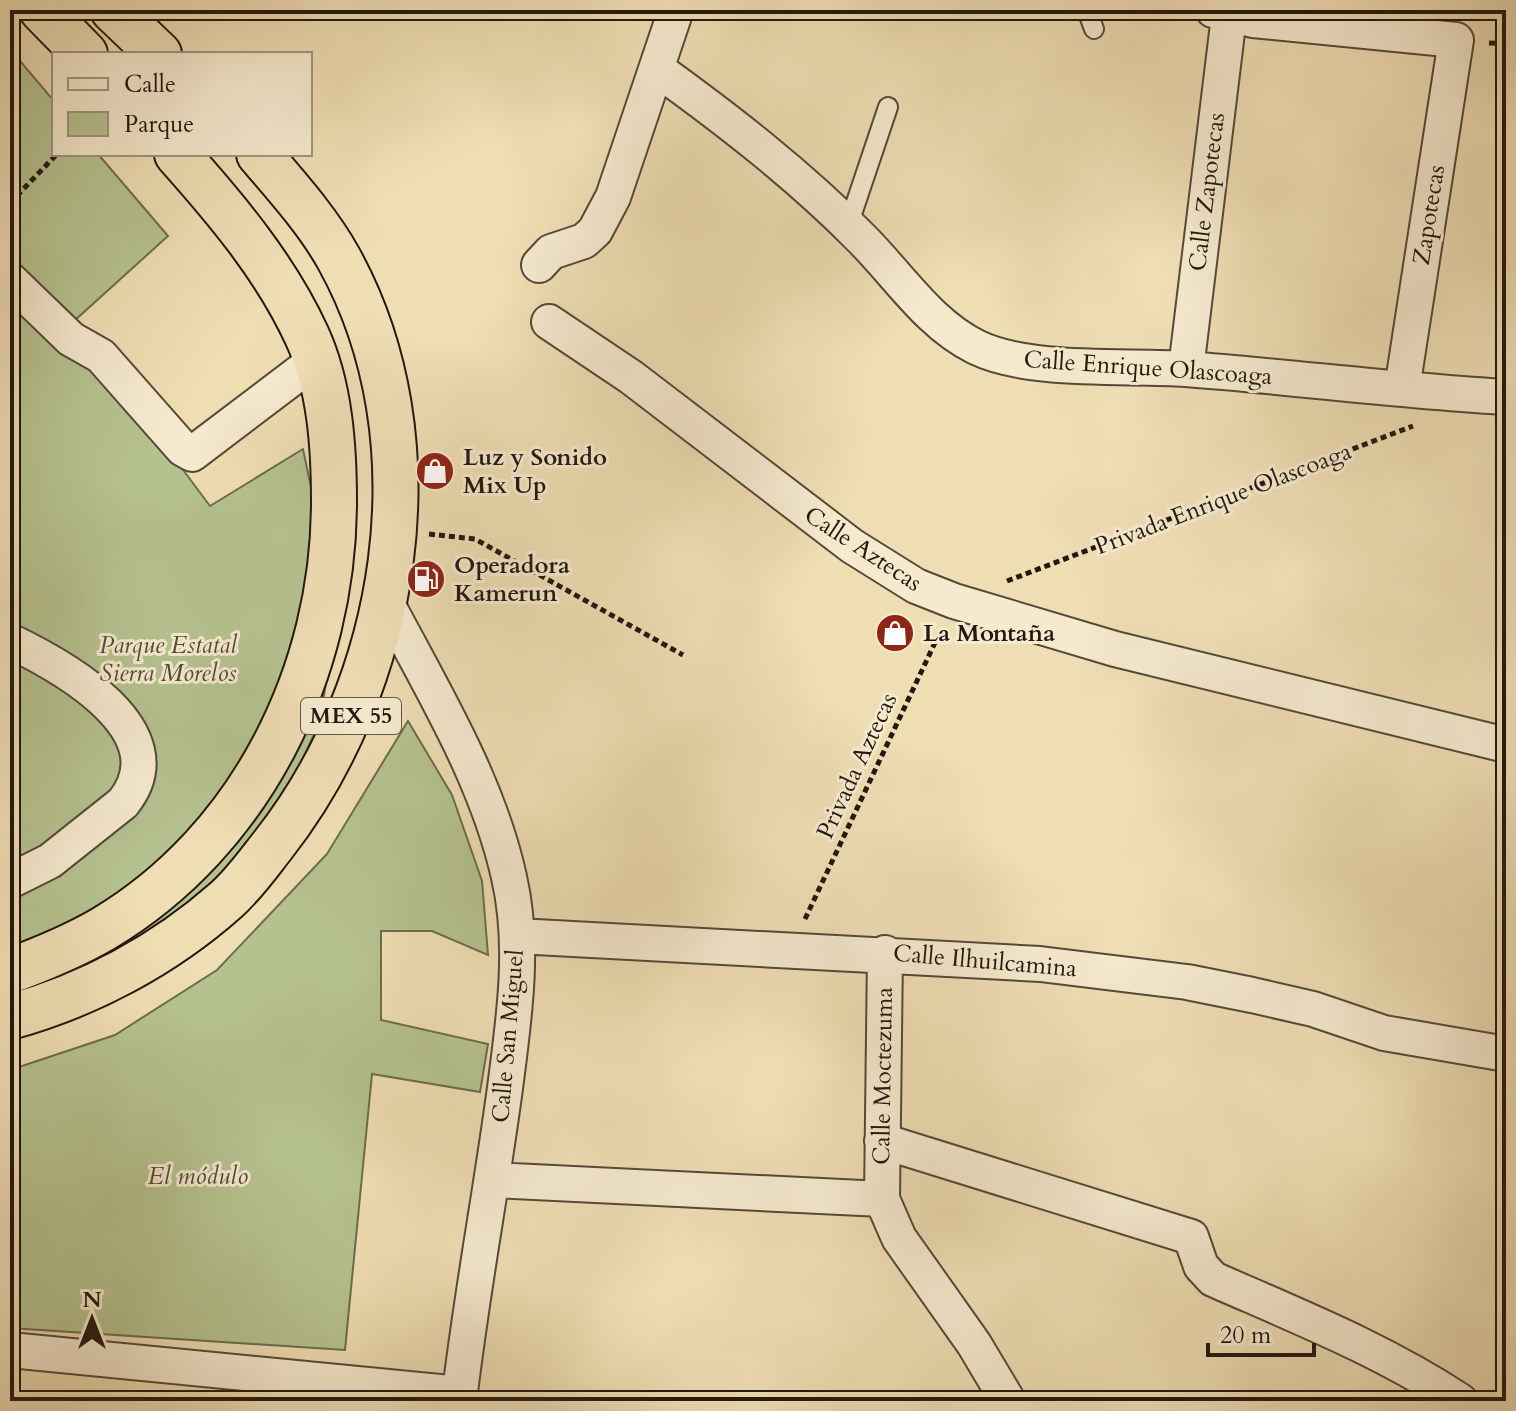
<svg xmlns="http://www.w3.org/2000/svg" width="1516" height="1411" font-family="Cardo,serif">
	<rect width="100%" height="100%" fill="#efddb4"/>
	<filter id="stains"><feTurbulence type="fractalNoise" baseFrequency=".0025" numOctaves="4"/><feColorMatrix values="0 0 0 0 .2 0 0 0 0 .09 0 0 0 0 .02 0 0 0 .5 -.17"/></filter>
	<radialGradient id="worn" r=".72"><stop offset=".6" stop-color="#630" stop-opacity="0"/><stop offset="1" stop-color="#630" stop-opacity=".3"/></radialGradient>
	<!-- green -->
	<path fill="#b5c290" stroke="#6b6d50" stroke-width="2" d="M 10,49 L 54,101 L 54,154 L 98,154 L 168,236 L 73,322 L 210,506 L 303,449 L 336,606 L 321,719 L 270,831 L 94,999 L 10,952 Z
		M 408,721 L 452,795 L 482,881 L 488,955 L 432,931 L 381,931 L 381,1020 L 488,1044 L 480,1092 L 372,1074 L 345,1350 L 10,1328 L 10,1070 L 115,1035 L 217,970 L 327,854 Z"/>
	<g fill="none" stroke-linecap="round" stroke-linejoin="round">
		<!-- service casing -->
		<g stroke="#544939" stroke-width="22">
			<path id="service" d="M 1087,10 L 1094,29
				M 848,226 L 888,107"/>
		</g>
		<!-- minor casing -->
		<g stroke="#544939" stroke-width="38">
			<path id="minor" d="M 1213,10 L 1253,20 L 1456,40 L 1402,389
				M 657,69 C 729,121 800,176 862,239 C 898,275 929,324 976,347 C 1029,373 1125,365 1186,369 C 1293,377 1399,391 1506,397
				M 539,265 L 551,252 L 584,241 L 595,231 L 613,197 L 676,10
				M 10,280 L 71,339 L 101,356 L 183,449 L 192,454 L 316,360
				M 549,322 L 631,377 L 852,546 L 916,586 L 954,601 L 1115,649 L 1506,745
				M 1186,369 L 1229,16
				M 385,600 C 431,688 487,778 509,877 C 525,946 514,1019 505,1088 C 491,1193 471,1296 459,1401
				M 10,641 C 62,666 181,731 123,803 L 50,861 L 10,881
				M 517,936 L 1040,964 L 1187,982 L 1252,995 L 1313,1009 L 1384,1033 L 1506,1054
				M 885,953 L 882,1199 L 899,1238 L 974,1344 L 1008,1401
				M 882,1141 L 1191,1237 L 1201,1266 L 1213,1279 C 1297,1316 1383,1350 1460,1401
				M 493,1180 L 882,1199
				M 10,1350 L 460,1394"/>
		</g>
		<!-- trunk casing -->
		<g stroke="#211810" stroke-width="48">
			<path id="trunk" d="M 42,10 L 85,54
				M 113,10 L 159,54
				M 10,971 C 42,959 74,946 103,929 C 252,840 334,671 334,502 C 334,447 330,386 307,336 C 276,268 226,209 177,154
				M 10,1017 C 89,995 164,955 226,900 C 244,884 258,864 273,845 C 398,686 440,442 339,259 C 318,221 287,187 259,154"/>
		</g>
		<!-- path -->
		<path stroke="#211810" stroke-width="5" stroke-dasharray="6 4" stroke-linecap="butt" d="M 1489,43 L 1506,44
			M 10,203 L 57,154
			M 429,534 L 475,539 L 683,655
			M 1007,581 L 1413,426
			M 805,919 L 940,632"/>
		<!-- service -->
		<use href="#service" stroke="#f5e9ce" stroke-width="18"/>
		<!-- minor -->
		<use href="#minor" stroke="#f5e9ce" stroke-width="34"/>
		<!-- trunk -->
		<use href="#trunk" stroke="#efddb4" stroke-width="44"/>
	</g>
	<!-- icons -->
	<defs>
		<g id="shop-disc" transform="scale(2)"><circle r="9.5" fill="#8f2418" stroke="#f5e9ce"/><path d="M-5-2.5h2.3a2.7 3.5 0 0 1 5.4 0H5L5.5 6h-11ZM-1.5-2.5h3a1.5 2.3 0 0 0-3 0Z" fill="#fff"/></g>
		<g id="fuel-disc" transform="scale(2)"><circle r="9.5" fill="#8f2418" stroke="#f5e9ce"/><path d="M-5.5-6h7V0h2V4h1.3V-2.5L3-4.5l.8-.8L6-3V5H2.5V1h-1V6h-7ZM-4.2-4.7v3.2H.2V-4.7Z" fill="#fff"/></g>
	</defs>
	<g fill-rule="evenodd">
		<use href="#shop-disc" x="435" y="471"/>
		<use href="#fuel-disc" x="426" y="579"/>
		<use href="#shop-disc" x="895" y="633"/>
	</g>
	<g text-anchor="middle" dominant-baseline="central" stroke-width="6" stroke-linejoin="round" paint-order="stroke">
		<!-- shield labels -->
		<rect fill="#f5e9ce" stroke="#615749" stroke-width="2" x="301" y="698" width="100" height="36" rx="6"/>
		<g font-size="22" font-weight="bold" fill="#211810">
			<text x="351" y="716">MEX 55</text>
		</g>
		<!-- street labels -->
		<g font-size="24" fill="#211810" stroke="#f5e9ce">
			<text transform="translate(1207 192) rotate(-83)">Calle Zapotecas</text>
			<text transform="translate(1429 215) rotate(-81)">Zapotecas</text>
			<text transform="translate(1148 368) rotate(4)">Calle Enrique Olascoaga</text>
			<text transform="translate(1223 499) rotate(-21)">Privada Enrique Olascoaga</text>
			<text transform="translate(863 549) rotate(33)">Calle Aztecas</text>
			<text transform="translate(857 766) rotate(-65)">Privada Aztecas</text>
			<text transform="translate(985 961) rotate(5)">Calle Ilhuilcamina</text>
			<text transform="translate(508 1036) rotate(-85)">Calle San Miguel</text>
			<text transform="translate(883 1076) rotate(-89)">Calle Moctezuma</text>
		</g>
		<!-- poi labels -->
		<g font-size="24" font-weight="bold" fill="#211810" stroke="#f5e9ce" text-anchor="start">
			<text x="463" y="457">Luz y Sonido<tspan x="463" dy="28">Mix Up</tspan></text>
			<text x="454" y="565">Operadora<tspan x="454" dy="28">Kamerun</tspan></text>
			<text x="923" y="633">La Montaña</text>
		</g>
		<!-- park labels -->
		<g font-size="24" font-style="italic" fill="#4d4b36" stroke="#f5e9ce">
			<text x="168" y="645">Parque Estatal<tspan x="168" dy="28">Sierra Morelos</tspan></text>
			<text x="198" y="1176">El módulo</text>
		</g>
	</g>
	<!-- margin -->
	<rect width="1516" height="1411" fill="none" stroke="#efddb4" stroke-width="40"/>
	<rect x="12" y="12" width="1492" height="1387" fill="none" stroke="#211810" stroke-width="4"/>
	<rect x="20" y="20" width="1476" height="1371" fill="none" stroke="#211810" stroke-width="2"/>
	<!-- legend -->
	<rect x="52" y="52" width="260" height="104" fill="#f5e9ce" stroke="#a09582" stroke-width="2"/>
	<rect x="68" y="78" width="40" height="12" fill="#f5e9ce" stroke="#a09582" stroke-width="2"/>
	<text x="124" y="92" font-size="24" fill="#211810">Calle</text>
	<rect x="68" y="112" width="40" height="24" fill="#b5c290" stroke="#a09582" stroke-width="2"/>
	<text x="124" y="132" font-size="24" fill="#211810">Parque</text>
	<!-- north arrow -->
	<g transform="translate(92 1319)" stroke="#f5e9ce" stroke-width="6" paint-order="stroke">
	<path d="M0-6L14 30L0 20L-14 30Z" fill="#211810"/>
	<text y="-12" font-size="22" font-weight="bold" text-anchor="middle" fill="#211810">N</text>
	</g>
	<!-- scale -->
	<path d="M1208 1343v12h106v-12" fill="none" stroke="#211810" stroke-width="4"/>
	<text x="1220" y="1343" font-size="24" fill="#211810" stroke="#f5e9ce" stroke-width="6" paint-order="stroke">20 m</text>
	<rect width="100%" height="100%" filter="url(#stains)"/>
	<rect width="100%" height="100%" fill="url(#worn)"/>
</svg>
